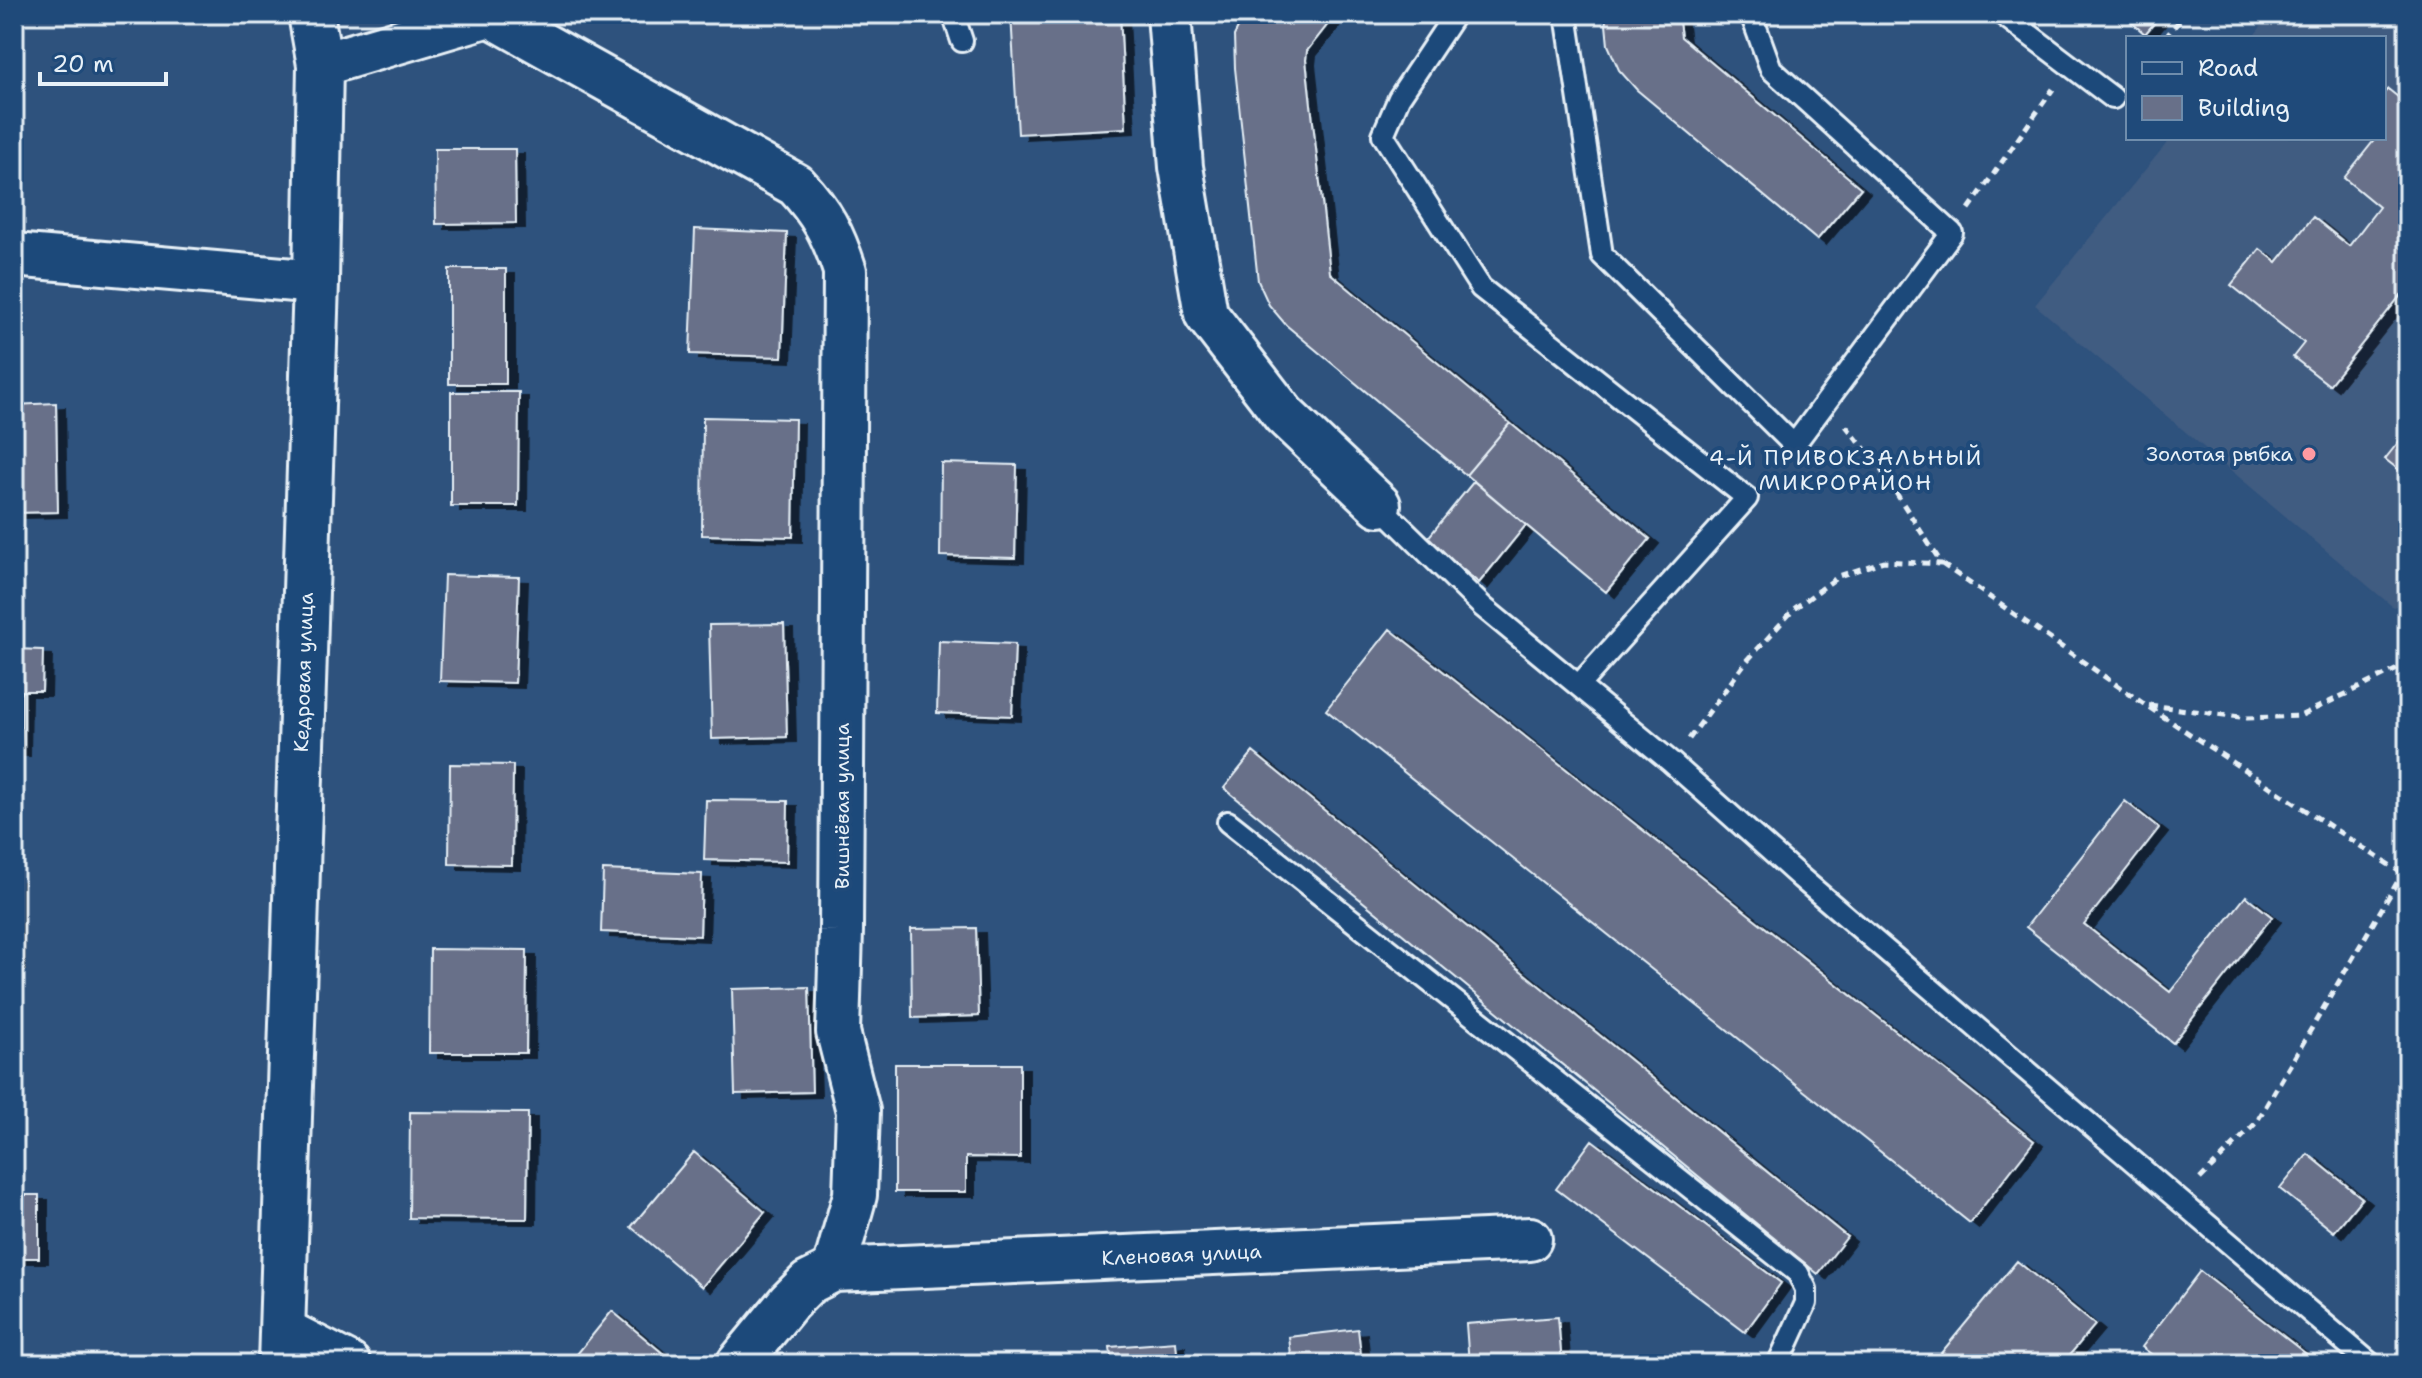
<svg xmlns="http://www.w3.org/2000/svg" width="2422" height="1378" font-family="'Shantell Sans',sans-serif">
	<defs>
		<filter id="shadow"><feDropShadow dx="9" dy="5" stdDeviation="0" flood-color="#0009"/></filter>
	</defs>
	<rect width="100%" height="100%" fill="#2e527d"/>
	<filter id="ink" filterUnits="userSpaceOnUse"><feTurbulence type="fractalNoise" baseFrequency=".0125" numOctaves="2"/><feDisplacementMap in="SourceGraphic" scale="16" xChannelSelector="R" yChannelSelector="G"/><feConvolveMatrix kernelMatrix="1 2 1 2 8 2 1 2 1" color-interpolation-filters="sRGB"/></filter>
	<g filter="url(#ink)">
		<!-- built -->
		<path fill="#3f5b81" d="M 2271,14 L 2408,14 L 2408,602 L 2393,607 L 2035,305 L 2171,138 L 2384,138 L 2384,38 L 2252,38 Z"/>
		<!-- building -->
		<path fill="#687089" stroke="#e8f1f8" stroke-width="2" filter="url(#shadow)" d="M 1011,14 L 1120,14 L 1126,128 L 1018,134 Z
			M 1245,14 L 1336,14 L 1307,51 L 1306,60 L 1330,273 L 1510,423 L 1466,475 L 1286,325 L 1269,305 L 1258,281 L 1235,68 L 1234,36 Z
			M 1605,14 L 1678,14 L 1681,37 L 1861,188 L 1817,240 L 1637,90 L 1619,70 L 1608,45 Z
			M 2122,14 L 2162,14 L 2145,34 Z
			M 2388,89 L 2408,105 L 2408,301 L 2401,295 L 2329,385 L 2293,357 L 2304,343 L 2231,285 L 2260,249 L 2277,262 L 2313,217 L 2349,246 L 2379,207 L 2344,178 L 2376,138 L 2384,138 L 2384,93 Z
			M 435,149 L 515,149 L 516,223 L 436,224 Z
			M 695,229 L 787,233 L 782,357 L 690,354 Z
			M 449,269 L 506,269 L 506,384 L 449,384 Z
			M 451,392 L 519,392 L 518,506 L 451,506 Z
			M 56,403 L 58,512 L 14,513 L 14,405 Z
			M 703,417 L 795,419 L 793,537 L 702,535 Z
			M 1510,423 L 1650,539 L 1606,592 L 1466,475 Z
			M 2408,430 L 2408,477 L 2385,459 Z
			M 941,463 L 1017,465 L 1015,558 L 940,556 Z
			M 1474,481 L 1526,525 L 1479,583 L 1427,539 Z
			M 444,575 L 519,577 L 515,683 L 440,681 Z
			M 784,624 L 787,737 L 712,739 L 709,625 Z
			M 1390,629 L 2034,1141 L 1970,1223 L 1326,710 Z
			M 939,641 L 1015,644 L 1012,716 L 937,713 Z
			M 14,649 L 43,650 L 42,691 L 22,691 L 21,751 L 14,751 Z
			M 1253,752 L 1847,1237 L 1818,1274 L 1224,788 Z
			M 450,764 L 513,765 L 512,865 L 449,864 Z
			M 706,800 L 788,801 L 787,862 L 704,860 Z
			M 2125,801 L 2159,828 L 2084,924 L 2170,992 L 2246,896 L 2272,917 L 2173,1043 L 2026,927 Z
			M 603,870 L 702,874 L 700,936 L 601,932 Z
			M 14,876 L 16,965 L 14,965 Z
			M 976,928 L 979,1016 L 912,1018 L 911,929 Z
			M 430,949 L 527,950 L 526,1053 L 429,1053 Z
			M 809,987 L 812,1092 L 735,1094 L 732,989 Z
			M 895,1064 L 1020,1064 L 1020,1158 L 966,1157 L 966,1192 L 895,1192 Z
			M 410,1112 L 528,1113 L 527,1219 L 409,1218 Z
			M 1592,1140 L 1781,1283 L 1745,1332 L 1556,1189 Z
			M 694,1152 L 765,1212 L 702,1287 L 631,1227 Z
			M 2308,1154 L 2362,1198 L 2334,1232 L 2280,1189 Z
			M 14,1195 L 39,1195 L 39,1258 L 14,1258 Z
			M 2017,1261 L 2095,1325 L 2062,1364 L 1932,1364 Z
			M 2200,1271 L 2319,1364 L 2164,1364 L 2142,1347 Z
			M 612,1311 L 671,1360 L 668,1364 L 569,1364 Z
			M 1558,1317 L 1562,1364 L 1469,1364 L 1466,1324 Z
			M 1358,1329 L 1362,1364 L 1292,1364 L 1289,1337 Z
			M 1176,1342 L 1178,1364 L 1112,1364 L 1110,1347 Z"/>
		<g fill="none" stroke-linecap="round" stroke-linejoin="round">
			<!-- lane casing -->
			<g stroke="#e8f1f8" stroke-width="26">
				<path id="lane" d="M 953,14 L 962,41
					M 1455,14 L 1399,98 L 1383,135 L 1481,288 L 1747,498 L 1579,685
					M 1566,14 L 1602,255 L 1794,445 L 1952,233 L 1771,69 L 1751,14
					M 2002,14 L 2113,98
					M 1379,505 L 1483,607 L 1671,762 L 1801,878 L 2371,1364
					M 1228,822 L 1798,1273 L 1806,1289 L 1806,1303 L 1778,1364"/>
			</g>
			<!-- street casing -->
			<g stroke="#e8f1f8" stroke-width="48">
				<g id="street">
					<path d="M 1169,14 L 1181,167 L 1206,314 L 1284,415 L 1379,505"/>
					<path d="M 490,15 L 796,185 C 822,213 833,234 845,271 L 841,931 L 838,1032 L 858,1111 L 855,1195 L 834,1270"/>
					<path d="M 320,65 L 492,14"/>
					<path d="M 14,255 L 316,282"/>
					<path d="M 283,1330 L 349,1364"/>
					<path id="s1" d="M 738,1364 L 789,1302 L 808,1283 L 834,1270 L 1530,1239"/>
				</g>
			</g>
			<!-- secondary casing -->
			<g stroke="#e8f1f8" stroke-width="50">
				<g id="secondary">
					<path id="s2" d="M 281,1364 L 316,282 L 320,65 L 311,14"/>
				</g>
			</g>
			<!-- path -->
			<path stroke="#e8f1f8" stroke-width="5" stroke-dasharray="8 6" stroke-linecap="butt" d="M 2165,38 L 2185,14
				M 1969,209 L 2053,89
				M 1942,564 L 2144,704 L 2403,874
				M 2149,705 L 2247,718 L 2300,716 L 2408,664
				M 1689,739 L 1745,663 L 1795,608 L 1839,576 L 1884,561 L 1942,564 L 1878,465 L 1846,426
				M 2200,1179 L 2256,1123 L 2408,864"/>
			<!-- lane -->
			<use href="#lane" stroke="#1f4a7a" stroke-width="20"/>
			<!-- street -->
			<use href="#street" stroke="#1f4a7a" stroke-width="42"/>
			<!-- secondary -->
			<use href="#secondary" stroke="#1f4a7a" stroke-width="44"/>
		</g>
	</g>
	<!-- markers -->
	<circle fill="#ff9aa2" stroke="#1f4a7a" stroke-width="3" cx="2309" cy="454" r="8"/>
	<g text-anchor="middle" dominant-baseline="central" stroke-width="8" stroke-linejoin="round" paint-order="stroke">
		<!-- poi labels -->
		<g font-size="20" fill="#e8f1f8" stroke="#1f4a7a" text-anchor="end">
			<text x="2293" y="454">Золотая рыбка</text>
		</g>
		<!-- street labels -->
		<g font-size="20" fill="#e8f1f8" stroke="#1f4a7a">
			<text stroke="none"><textPath href="#s2" startOffset="692">Кедровая улица</textPath></text>
			<text transform="translate(842 806) rotate(-90)">Вишнёвая улица</text>
			<text stroke="none"><textPath href="#s1" startOffset="484">Кленовая улица</textPath></text>
		</g>
		<!-- neighbourhood labels -->
		<g font-size="22" letter-spacing="2" fill="#e8f1f8" stroke="#1f4a7a">
			<text x="1846" y="457">4-Й ПРИВОКЗАЛЬНЫЙ<tspan x="1846" dy="25">МИКРОРАЙОН</tspan></text>
		</g>
	</g>
	<!-- margin -->
	<rect width="2422" height="1378" fill="none" stroke="#1f4a7a" stroke-width="48"/>
	<rect x="24" y="24" width="2374" height="1330" fill="none" stroke="#e8f1f8" stroke-width="3" filter="url(#ink)"/>
	<!-- legend -->
	<rect x="2126" y="36" width="260" height="104" fill="#1f4a7a" stroke="#6f8dac" stroke-width="2"/>
	<rect x="2142" y="62" width="40" height="12" fill="#1f4a7a" stroke="#6f8dac" stroke-width="2"/>
	<text x="2198" y="76" font-size="24" fill="#e8f1f8">Road</text>
	<rect x="2142" y="96" width="40" height="24" fill="#687089" stroke="#6f8dac" stroke-width="2"/>
	<text x="2198" y="116" font-size="24" fill="#e8f1f8">Building</text>
	<!-- scale -->
	<path d="M40 72v12h126v-12" fill="none" stroke="#e8f1f8" stroke-width="4"/>
	<text x="52" y="72" font-size="24" fill="#e8f1f8" stroke="#1f4a7a" stroke-width="6" paint-order="stroke">20 m</text>
</svg>
